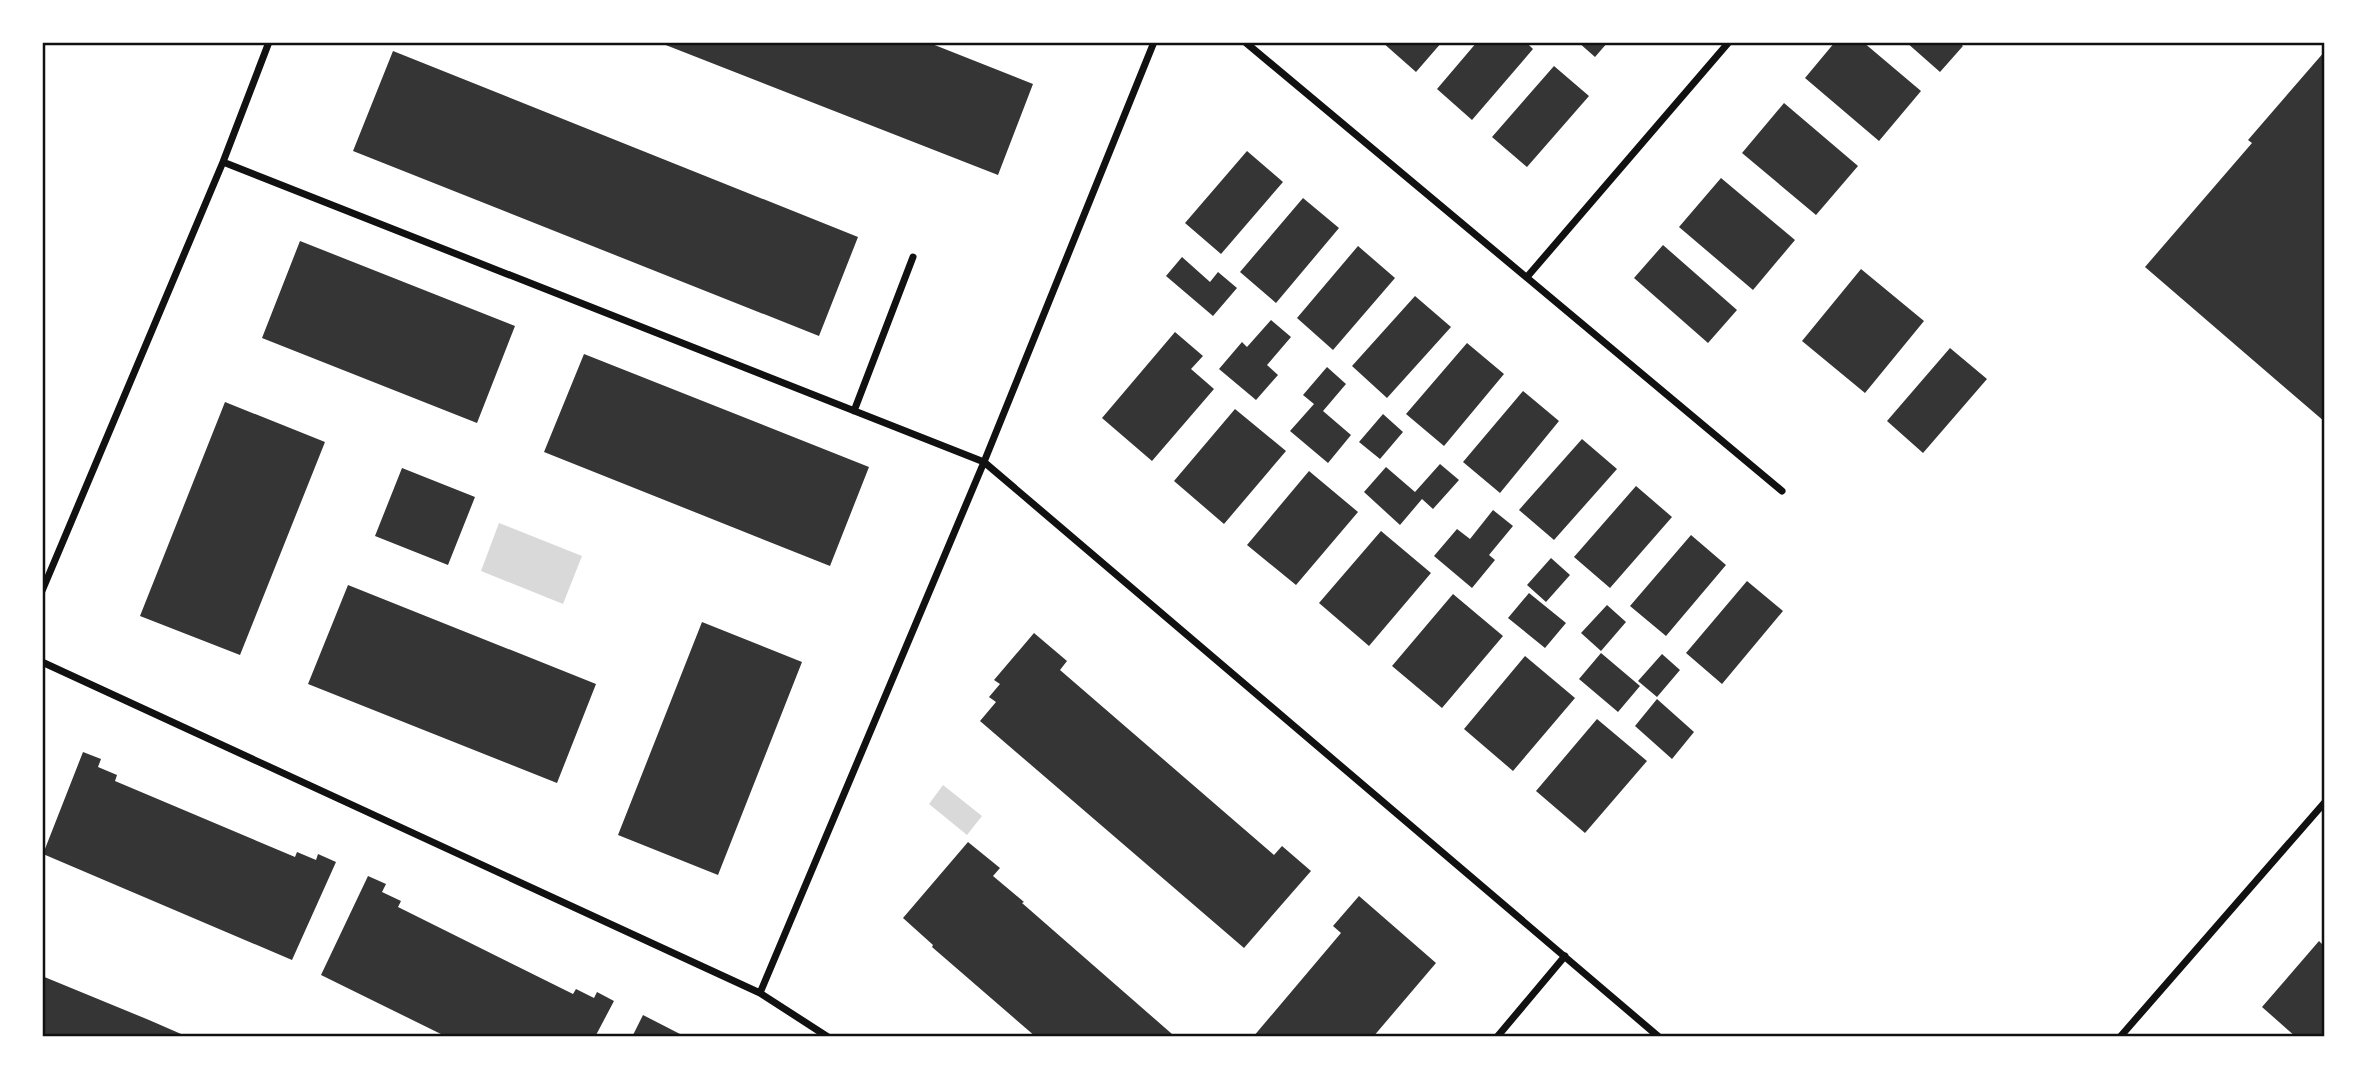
<svg xmlns="http://www.w3.org/2000/svg" width="2367" height="1079" font-family="'Open Sans',sans-serif">
	<rect width="100%" height="100%" fill="#fff"/>
	<!-- water -->
	<path fill="#d9d9d9" d="M 499,523 L 582,556 L 563,604 L 481,571 Z
		M 943,785 L 982,816 L 967,835 L 929,804 Z"/>
	<!-- building -->
	<path fill="#353535" d="M 658,42 L 927,42 L 1033,84 L 998,175 Z
		M 1382,42 L 1442,42 L 1416,72 Z
		M 1477,42 L 1526,42 L 1533,49 L 1472,120 L 1437,89 Z
		M 1578,42 L 1608,42 L 1595,57 Z
		M 1835,42 L 1863,42 L 1921,91 L 1879,141 L 1805,78 Z
		M 1906,42 L 1958,42 L 1963,46 L 1940,72 Z
		M 393,51 L 858,237 L 819,336 L 353,151 Z
		M 2325,51 L 2325,422 L 2145,267 L 2252,143 L 2248,140 Z
		M 1554,66 L 1589,96 L 1527,167 L 1492,137 Z
		M 1784,103 L 1858,166 L 1816,215 L 1742,153 Z
		M 1247,151 L 1283,182 L 1221,254 L 1185,223 Z
		M 1721,178 L 1795,240 L 1753,290 L 1679,227 Z
		M 1303,198 L 1339,228 L 1276,303 L 1240,272 Z
		M 300,241 L 515,326 L 477,423 L 262,338 Z
		M 1663,245 L 1737,310 L 1708,343 L 1634,278 Z
		M 1358,246 L 1395,278 L 1333,350 L 1297,318 Z
		M 1182,257 L 1210,282 L 1218,272 L 1237,288 L 1213,316 L 1166,276 Z
		M 1861,269 L 1924,321 L 1865,393 L 1802,341 Z
		M 1415,296 L 1451,327 L 1387,398 L 1352,366 Z
		M 1271,320 L 1291,337 L 1267,365 L 1278,375 L 1256,400 L 1219,369 L 1242,342 L 1247,347 Z
		M 1175,332 L 1203,356 L 1191,369 L 1214,389 L 1152,461 L 1102,418 Z
		M 1467,343 L 1504,374 L 1444,446 L 1406,414 Z
		M 1950,348 L 1987,379 L 1923,453 L 1887,421 Z
		M 584,354 L 869,467 L 830,566 L 544,452 Z
		M 1327,367 L 1346,384 L 1323,411 L 1351,435 L 1328,463 L 1290,431 L 1314,404 L 1303,395 Z
		M 1523,391 L 1559,421 L 1500,493 L 1463,462 Z
		M 225,402 L 325,442 L 240,655 L 140,616 Z
		M 1235,409 L 1286,451 L 1224,524 L 1174,481 Z
		M 1383,414 L 1403,432 L 1380,459 L 1359,442 Z
		M 1582,439 L 1617,469 L 1554,540 L 1519,510 Z
		M 1440,464 L 1459,480 L 1433,509 L 1422,499 L 1400,525 L 1364,492 L 1386,467 L 1415,492 Z
		M 402,468 L 475,497 L 448,565 L 375,536 Z
		M 1309,471 L 1358,512 L 1296,585 L 1247,545 Z
		M 1636,486 L 1672,517 L 1610,588 L 1574,557 Z
		M 1493,510 L 1513,526 L 1489,555 L 1495,560 L 1472,588 L 1434,556 L 1457,529 L 1470,539 Z
		M 1381,531 L 1431,573 L 1369,646 L 1319,603 Z
		M 1691,535 L 1726,565 L 1666,636 L 1630,606 Z
		M 1551,558 L 1570,575 L 1546,602 L 1527,585 Z
		M 1747,581 L 1783,611 L 1722,684 L 1686,653 Z
		M 348,585 L 596,684 L 557,783 L 308,684 Z
		M 1529,593 L 1566,623 L 1545,648 L 1508,618 Z
		M 1453,594 L 1503,636 L 1442,708 L 1392,666 Z
		M 1607,605 L 1626,622 L 1601,651 L 1581,633 Z
		M 702,622 L 802,662 L 718,875 L 618,835 Z
		M 1034,633 L 1067,661 L 1060,670 L 1274,855 L 1282,846 L 1311,871 L 1244,948 L 980,721 L 996,702 L 989,697 L 1000,684 L 994,680 Z
		M 1601,653 L 1640,686 L 1618,712 L 1579,679 Z
		M 1662,654 L 1680,670 L 1657,697 L 1638,681 Z
		M 1525,656 L 1575,698 L 1513,771 L 1464,729 Z
		M 1657,699 L 1694,732 L 1672,759 L 1635,726 Z
		M 1597,719 L 1647,761 L 1585,833 L 1536,791 Z
		M 83,752 L 101,759 L 98,767 L 117,775 L 115,781 L 295,857 L 297,852 L 316,860 L 318,854 L 336,862 L 292,960 L 43,854 Z
		M 968,842 L 1000,868 L 993,876 L 1024,902 L 1022,903 L 1172,1034 L 1169,1037 L 1036,1037 L 932,947 L 933,945 L 903,918 Z
		M 368,876 L 386,884 L 382,892 L 401,901 L 398,907 L 573,994 L 576,989 L 594,998 L 597,992 L 614,1001 L 595,1037 L 447,1037 L 321,975 Z
		M 1359,896 L 1436,963 L 1373,1037 L 1253,1037 L 1341,933 L 1333,926 Z
		M 2319,941 L 2325,947 L 2325,1037 L 2296,1037 L 2262,1007 Z
		M 42,976 L 149,1020 L 188,1037 L 42,1037 Z
		M 643,1015 L 680,1034 L 678,1037 L 632,1037 Z"/>
	<g fill="none" stroke-linecap="round" stroke-linejoin="round">
		<!-- minor -->
		<path stroke="#111" stroke-width="7" d="M 1245,42 L 1782,491
			M 223,162 L 984,462 L 1659,1037
			M 1527,277 L 1729,42
			M 854,411 L 913,257
			M 42,591 L 223,162 L 269,42
			M 42,662 L 760,993 L 828,1037
			M 760,993 L 984,462 L 1154,42
			M 1497,1037 L 1565,956
			M 2120,1037 L 2325,802"/>
	</g>
	<!-- border -->
	<rect width="2367" height="1079" fill="none" stroke="#ffffff" stroke-width="88"/>
	<rect x="44" y="44" width="2279" height="991" fill="none" stroke="#111" stroke-width="2.5"/>
</svg>
